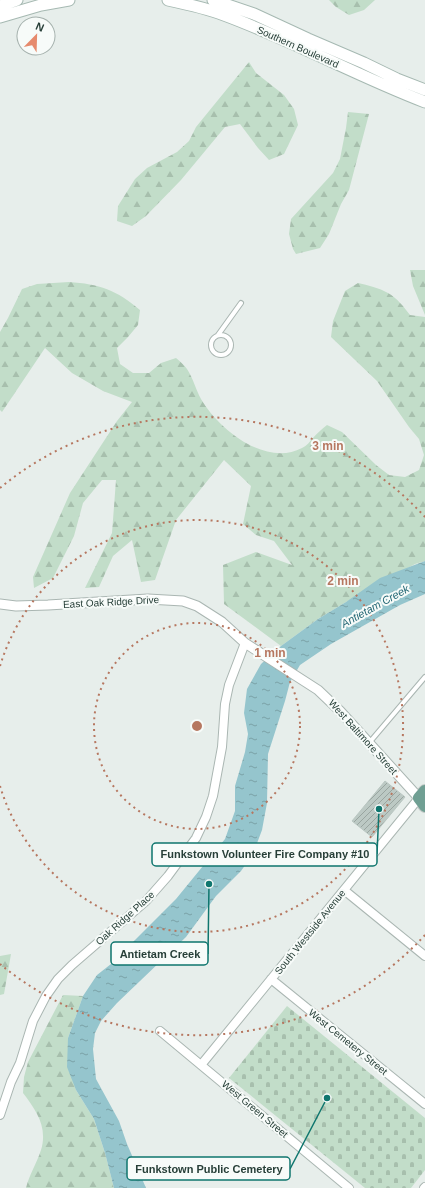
<svg xmlns="http://www.w3.org/2000/svg" width="425" height="1188" font-family="Arial,sans-serif">
	<defs>
		<pattern id="forest-firs" width="22" height="20" patternUnits="userSpaceOnUse"><rect width="22" height="20" fill="#c2ddc9"/><path d="M5 1l3.5 6h-7zM16 11l3.5 6h-7z" fill="#a7bfad"/></pattern>
		<pattern id="cemetery-stones" width="16" height="16" patternUnits="userSpaceOnUse"><rect width="16" height="16" fill="#c2ddc9"/><path d="M2 7V4a2 2 0 0 1 4 0v3zM10 15v-3a2 2 0 0 1 4 0v3z" fill="#a7bfad"/></pattern>
		<pattern id="water-ripples" width="26" height="14" patternUnits="userSpaceOnUse"><rect width="26" height="14" fill="#95c5cd"/><path d="M2 4q2-2 4 0t4 0M15 11q2-2 4 0t4 0" fill="none" stroke="#7aa1a7"/></pattern>
		<pattern id="building-hatch" width="6" height="6" patternUnits="userSpaceOnUse"><rect width="6" height="6" fill="#bcc9c4"/><path d="M-1 1l2-2M0 6l6-6M5 7l2-2" fill="none" stroke="#99a5a0"/></pattern>
	</defs>
	<rect width="100%" height="100%" fill="#e7eeeb"/>
	<!-- forest -->
	<path fill="url(#forest-firs)" d="M 329,0 L 375,0 L 364,10 L 349,15 L 336,7 Z
		M 249,62 L 256,73 L 284,95 L 294,109 L 298,125 L 284,154 L 269,160 L 258,148 L 240,124 L 225,127 L 181,180 L 146,216 L 132,226 L 117,221 L 118,206 L 135,179 L 147,168 L 177,152 L 189,141 L 196,127 Z
		M 348,112 L 369,114 L 349,190 L 341,204 L 329,234 L 320,248 L 296,254 L 293,249 L 289,234 L 291,219 L 333,173 L 340,159 L 346,128 Z
		M 410,270 L 425,270 L 425,315 L 413,286 Z
		M 69,282 C 99,284 117,290 140,310 L 138,325 L 128,337 L 117,348 L 120,364 L 133,373 L 149,373 L 161,363 L 176,358 C 180,361 184,365 187,369 C 193,378 196,390 201,399 C 219,430 266,467 302,448 C 307,446 310,441 313,438 C 317,433 322,429 327,425 L 342,432 L 376,465 L 389,475 L 405,477 L 419,470 L 424,455 L 419,439 L 409,427 L 377,381 L 331,337 L 333,321 L 345,291 L 358,283 C 368,285 379,288 388,293 C 397,298 404,307 410,315 L 425,317 L 425,561 L 415,564 L 346,602 L 318,619 L 281,646 L 224,604 L 223,565 L 256,552 L 292,565 L 274,541 L 256,535 L 243,524 L 251,486 L 224,460 L 176,520 L 155,580 L 141,582 L 132,540 L 113,556 L 99,587 L 85,588 L 112,533 L 116,480 L 102,480 L 83,503 L 74,536 L 53,578 L 34,588 L 33,577 L 70,493 L 117,421 L 132,402 L 103,391 L 72,373 L 45,348 L 2,412 L 0,410 L 0,332 L 8,318 L 22,289 L 37,284 Z
		M 11,954 L 4,994 L 0,995 L 0,956 Z
		M 63,995 L 83,996 L 68,1038 L 76,1090 L 94,1119 L 105,1153 L 114,1188 L 26,1188 C 29,1175 37,1163 41,1150 C 48,1127 36,1110 23,1093 L 24,1077 L 28,1062 Z"/>
	<!-- cemetery -->
	<path fill="url(#cemetery-stones)" d="M 287,1006 L 425,1118 L 425,1170 L 411,1188 L 365,1188 L 229,1078 Z"/>
	<!-- water -->
	<path fill="url(#water-ripples)" d="M 425,561 L 425,594 L 400,605 L 331,644 L 300,665 L 290,682 L 285,701 L 268,754 L 267,803 L 262,830 L 253,854 L 241,871 L 216,896 L 186,937 L 117,1003 L 101,1021 L 95,1033 L 93,1049 L 96,1079 L 119,1121 L 127,1144 L 146,1188 L 114,1188 L 105,1153 L 94,1119 L 76,1090 L 67,1067 L 68,1038 L 83,996 L 97,975 L 111,964 L 176,899 L 225,839 L 235,811 L 235,786 L 245,752 L 248,734 L 244,713 L 247,689 L 261,664 L 281,646 L 318,619 L 346,602 L 380,578 Z"/>
	<!-- building -->
	<path fill="url(#building-hatch)" stroke="#bac7c2" d="M 385,781 L 405,797 L 372,837 L 352,821 Z"/>
	<g fill="none" stroke-linecap="round" stroke-linejoin="round">
		<!-- service casing -->
		<g stroke="#aab6b2" stroke-width="6">
			<path id="service" d="M211 345a10 10 0 1 1 20 0a10 10 0 1 1-20 0Z
				M 218,335 L 241,303
				M 369,743 L 425,677"/>
		</g>
		<!-- minor casing -->
		<g stroke="#aab6b2" stroke-width="10">
			<path id="minor" d="M 344,890 L 425,956
				M 271,979 L 425,1104
				M 160,1031 L 349,1188
				M 201,1065 L 419,798
				M 0,1115 L 11,1082 L 20,1063 L 33,1021 L 46,996 L 58,979 L 72,965 L 146,901 L 168,876 L 196,838 L 206,817 L 213,796 L 222,747 L 225,704 L 229,685 L 245,643
				M 424,1188 L 425,1187"/>
		</g>
		<!-- tertiary casing -->
		<g stroke="#aab6b2" stroke-width="11">
			<path id="tertiary" d="M 0,604 L 16,606 L 48,605 L 148,599 L 183,601 L 197,606 L 222,622 L 245,643 L 318,690 L 340,711 L 419,798"/>
		</g>
		<!-- secondary casing -->
		<g stroke="#a6b9b2" stroke-width="13">
			<path id="secondary" d="M 168,0 C 187,4 206,8 224,15 C 292,40 357,76 425,102
				M 213,0 L 254,14 L 308,39 L 364,63 L 397,79 L 425,90
				M 0,6 L 17,0
				M 0,17 L 41,5 L 69,0"/>
		</g>
		<!-- primary casing -->
		<g stroke="#c3c9c7" stroke-width="14">
			<path id="primary" d="M 425,791 L 419,798 L 425,806"/>
		</g>
		<!-- service -->
		<use href="#service" stroke="#fff" stroke-width="4"/>
		<!-- minor -->
		<use href="#minor" stroke="#fff" stroke-width="8"/>
		<!-- tertiary -->
		<use href="#tertiary" stroke="#fff" stroke-width="9"/>
		<!-- secondary -->
		<use href="#secondary" stroke="#fff" stroke-width="11"/>
		<!-- primary -->
		<use href="#primary" stroke="#709f93" stroke-width="12"/>
	</g>
	<!-- distance rings -->
	<g fill="none" stroke="#b67760" stroke-width="2" stroke-dasharray="2 4">
		<circle cx="197" cy="726" r="103"/>
		<path d="M0 666A206 206 0 1 1 0 786"/>
		<path d="M425 935A309 309 0 0 1 0 964M0 488A309 309 0 0 1 425 517"/>
	</g>
	<g text-anchor="middle" dominant-baseline="central" stroke-width="4" stroke-linejoin="round" paint-order="stroke">
		<!-- street labels -->
		<g font-size="10" fill="#273f38" stroke="#f7fbf9">
			<text transform="translate(298 47) rotate(24)">Southern Boulevard</text>
			<text transform="translate(111 602) rotate(-3)">East Oak Ridge Drive</text>
			<text transform="translate(363 737) rotate(48)">West Baltimore Street</text>
			<text transform="translate(125 918) rotate(-42)">Oak Ridge Place</text>
			<text transform="translate(310 932) rotate(-51)">South Westside Avenue</text>
			<text transform="translate(348 1042) rotate(39)">West Cemetery Street</text>
			<text transform="translate(255 1109) rotate(40)">West Green Street</text>
		</g>
		<!-- water labels -->
		<g font-size="11" font-style="italic" fill="#266976" stroke="#f7fbf9">
			<text transform="translate(375 606) rotate(-29)">Antietam Creek</text>
		</g>
	</g>
	<circle cx="197" cy="726" r="6" fill="#b67760" stroke="#f7fbf9" stroke-width="2"/>
	<g font-size="12" text-anchor="middle" font-weight="bold" fill="#b67760" stroke="#f7fbf9" stroke-width="4" stroke-linejoin="round" paint-order="stroke">
		<text x="328" y="450">3 min</text>
		<text x="343" y="585">2 min</text>
		<text x="270" y="657">1 min</text>
	</g>
	<!-- callouts -->
	<path fill="none" stroke="#0f766e" stroke-width="1.5" d="M379 809L377 854M209 884L208 954M327 1098L290 1169"/>
	<g fill="#0f766e" stroke="#f7fbf9" stroke-width="1.5">
		<circle cx="379" cy="809" r="4"/>
		<circle cx="209" cy="884" r="4"/>
		<circle cx="327" cy="1098" r="4"/>
	</g>
	<g fill="#f7fbf9" stroke="#0f766e" stroke-width="1.5">
		<rect x="152" y="843" width="225" height="23" rx="4"/>
		<rect x="111" y="942" width="97" height="23" rx="4"/>
		<rect x="127" y="1157" width="163" height="23" rx="4"/>
	</g>
	<g font-size="11" text-anchor="middle" font-weight="bold" fill="#273f38">
		<text x="265" y="858">Funkstown Volunteer Fire Company #10</text>
		<text x="160" y="958">Antietam Creek</text>
		<text x="209" y="1173">Funkstown Public Cemetery</text>
	</g>
	<!-- north arrow -->
	<g transform="translate(36 36) rotate(23)"><circle r="19" fill="#f7fbf9" stroke="#a4b0ac"/>
	<path d="M0-3L7 15L0 10L-7 15Z" fill="#e68a6d"/>
	<text y="-6" font-size="11" font-weight="bold" text-anchor="middle" fill="#273f38">N</text>
	</g>
</svg>
